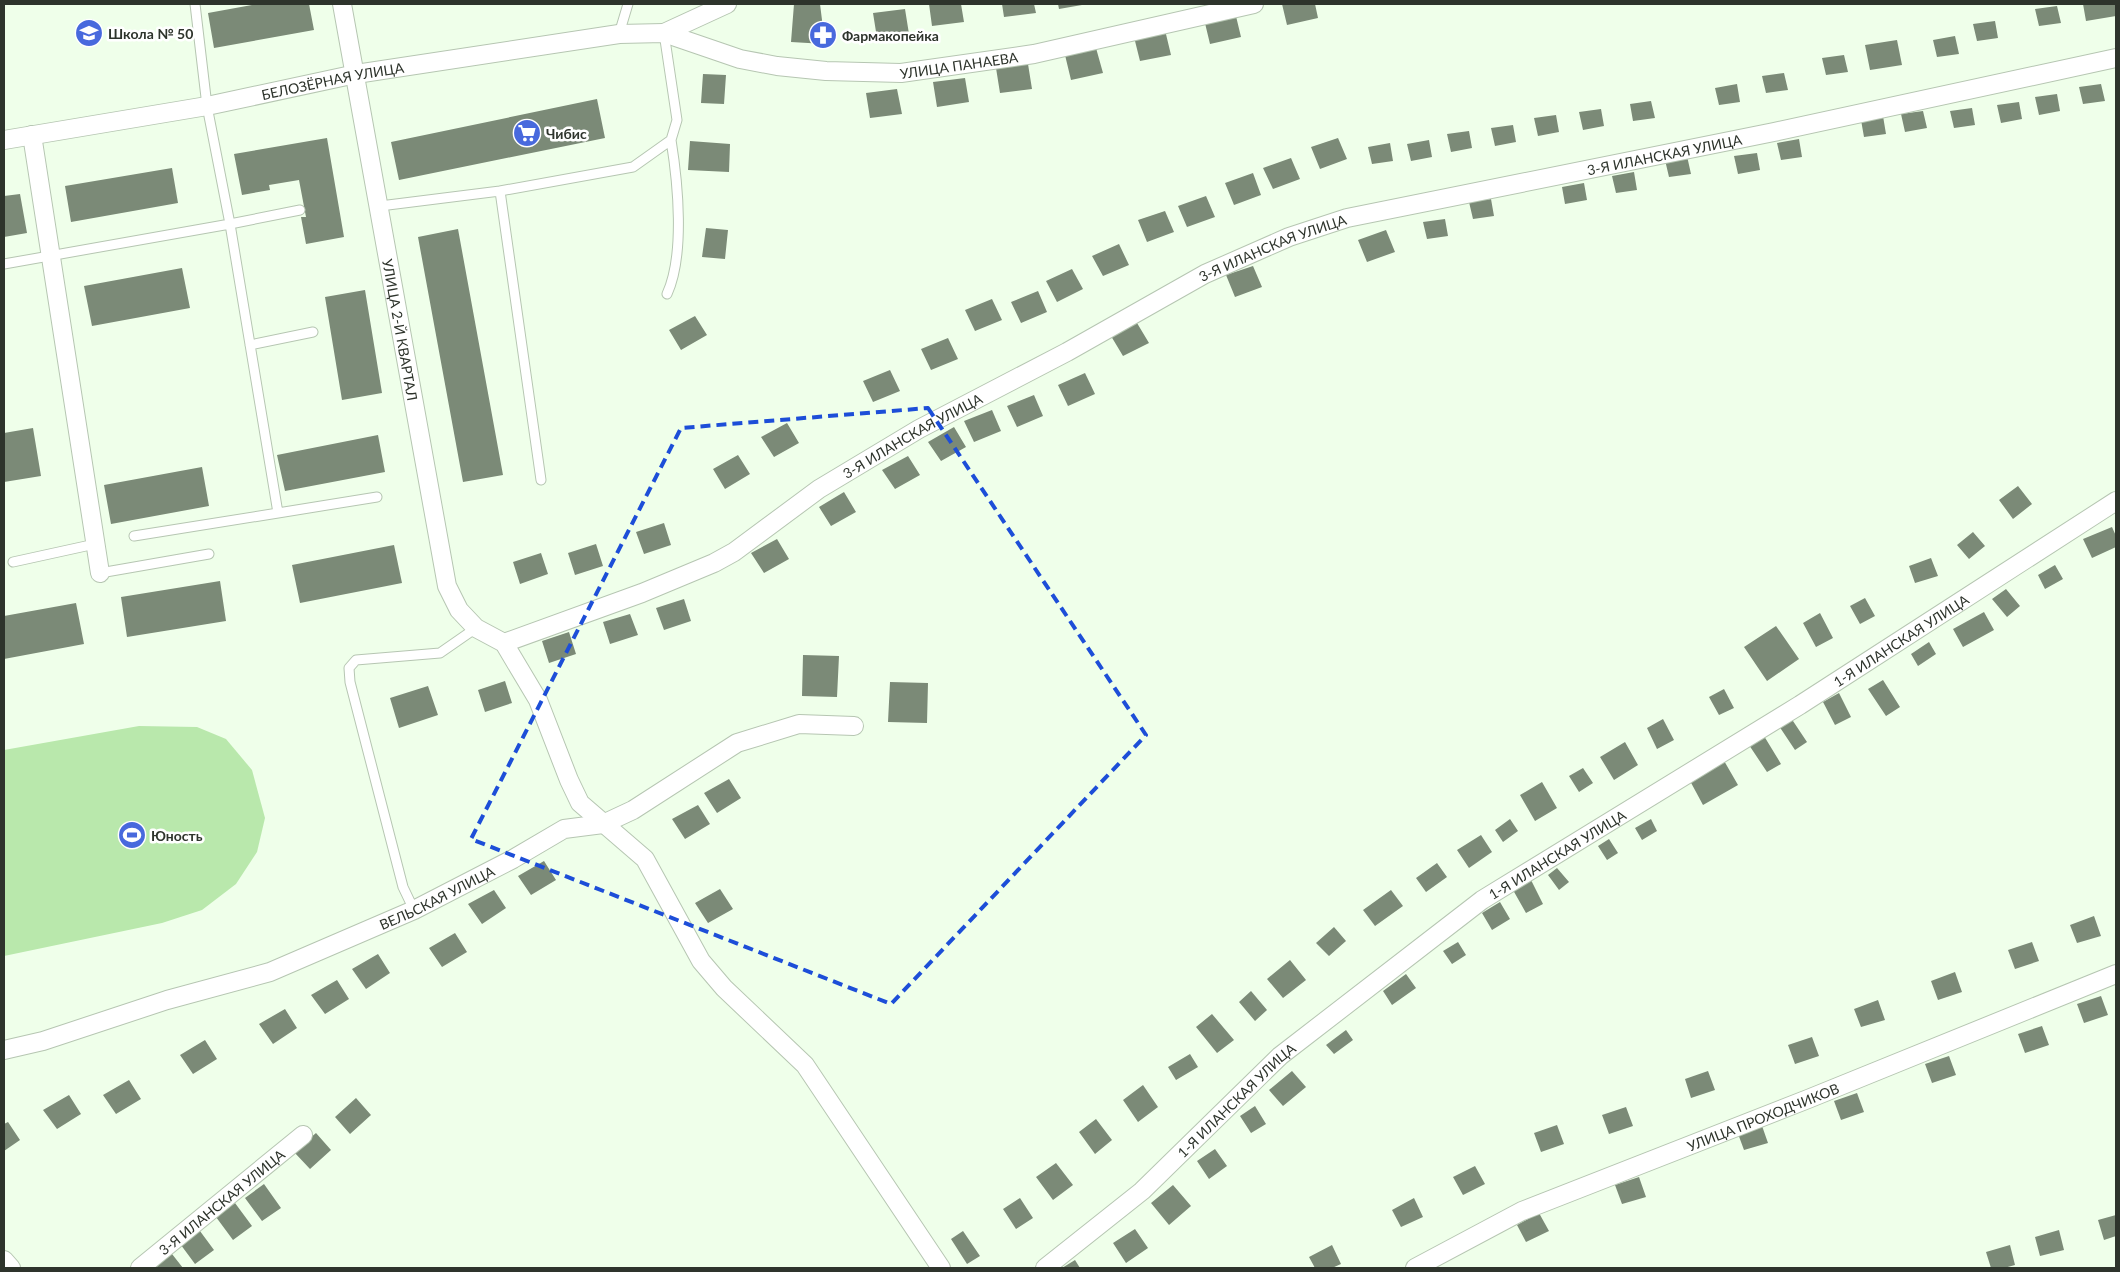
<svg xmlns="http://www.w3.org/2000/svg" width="2120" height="1272" font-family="Lato,sans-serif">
	<rect width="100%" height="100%" fill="#efffea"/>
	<!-- green -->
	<path fill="#b9e8ac" d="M 139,726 L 197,727 L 226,739 L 252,770 L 265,818 L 257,852 L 236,884 L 202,910 L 162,923 L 4,956 L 4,750 Z"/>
	<!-- building -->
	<path fill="#7b8a77" d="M 258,4 L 309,4 L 314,30 L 214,48 L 208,13 Z
		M 794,4 L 820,4 L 825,44 L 791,42 Z
		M 929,4 L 961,4 L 964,22 L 932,26 Z
		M 1002,4 L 1034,4 L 1036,13 L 1004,17 Z
		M 1058,4 L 1081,4 L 1082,5 L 1059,9 Z
		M 1282,4 L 1315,4 L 1318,18 L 1287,25 Z
		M 2083,4 L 2116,4 L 2116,16 L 2086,21 Z
		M 2057,6 L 2061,23 L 2039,26 L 2035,9 Z
		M 905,9 L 909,34 L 877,38 L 873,13 Z
		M 1235,12 L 1241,37 L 1210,44 L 1204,19 Z
		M 1995,21 L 1998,38 L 1977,41 L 1973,24 Z
		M 1165,30 L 1171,55 L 1140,61 L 1134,37 Z
		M 1955,36 L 1959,54 L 1937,57 L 1933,40 Z
		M 1897,40 L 1902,65 L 1870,70 L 1865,45 Z
		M 1096,48 L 1103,73 L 1071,80 L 1065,55 Z
		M 1844,55 L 1848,72 L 1826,75 L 1822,58 Z
		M 1028,64 L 1032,89 L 1000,93 L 996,68 Z
		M 1784,73 L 1788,90 L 1766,93 L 1762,76 Z
		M 703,74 L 726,75 L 724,104 L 701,103 Z
		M 965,78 L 969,102 L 937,107 L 933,82 Z
		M 1737,84 L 1740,102 L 1719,105 L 1715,88 Z
		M 2101,84 L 2105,101 L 2083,104 L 2079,87 Z
		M 897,89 L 902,114 L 870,118 L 866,93 Z
		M 2057,94 L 2060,111 L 2039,115 L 2035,97 Z
		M 597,99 L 605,138 L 399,180 L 391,142 Z
		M 1651,101 L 1655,118 L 1633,121 L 1630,104 Z
		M 2019,102 L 2022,119 L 2001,123 L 1997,105 Z
		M 1972,108 L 1975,125 L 1954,128 L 1950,111 Z
		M 1601,109 L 1604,126 L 1583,130 L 1579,112 Z
		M 1923,111 L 1927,128 L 1905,132 L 1901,114 Z
		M 1556,115 L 1559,132 L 1538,136 L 1534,118 Z
		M 1883,116 L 1886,134 L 1864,137 L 1861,120 Z
		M 1513,125 L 1516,142 L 1495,146 L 1491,128 Z
		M 1469,131 L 1472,148 L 1451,152 L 1447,134 Z
		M 327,138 L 344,237 L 306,244 L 301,217 L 306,217 L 299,180 L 269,185 L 270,190 L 242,195 L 234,154 Z
		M 1338,138 L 1347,159 L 1320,169 L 1311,147 Z
		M 1799,139 L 1802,157 L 1781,160 L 1777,143 Z
		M 1429,140 L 1432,157 L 1411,161 L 1407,144 Z
		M 690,141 L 730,144 L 729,172 L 688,170 Z
		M 1390,143 L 1393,161 L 1372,164 L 1368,147 Z
		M 1757,153 L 1760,170 L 1738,174 L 1734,156 Z
		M 1687,156 L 1691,174 L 1669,177 L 1665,160 Z
		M 1291,158 L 1300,179 L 1273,189 L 1263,168 Z
		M 172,168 L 178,203 L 71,222 L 65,186 Z
		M 1634,172 L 1637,190 L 1616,193 L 1612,176 Z
		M 1253,173 L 1261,195 L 1234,205 L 1225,183 Z
		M 1584,183 L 1587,200 L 1565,204 L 1562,187 Z
		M 20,194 L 27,233 L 4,237 L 4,196 Z
		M 1206,196 L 1215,217 L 1187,227 L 1178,206 Z
		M 1491,199 L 1494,216 L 1473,219 L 1469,202 Z
		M 1165,211 L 1174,232 L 1147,242 L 1138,220 Z
		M 1445,219 L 1448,236 L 1427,239 L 1423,222 Z
		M 706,228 L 728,230 L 725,259 L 702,257 Z
		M 458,229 L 503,475 L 463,482 L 418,237 Z
		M 1386,230 L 1395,252 L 1367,262 L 1358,240 Z
		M 1119,244 L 1129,265 L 1103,276 L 1092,256 Z
		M 1253,266 L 1262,287 L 1235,297 L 1226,275 Z
		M 182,268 L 190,308 L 92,326 L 84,286 Z
		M 1072,269 L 1083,289 L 1057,302 L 1046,281 Z
		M 365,290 L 382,393 L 342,400 L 325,297 Z
		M 1038,291 L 1047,312 L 1021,323 L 1011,302 Z
		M 992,299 L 1002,320 L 975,331 L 965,310 Z
		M 695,316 L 707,335 L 681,350 L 669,330 Z
		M 1137,323 L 1149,343 L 1123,356 L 1111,336 Z
		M 948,338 L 958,359 L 931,370 L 921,349 Z
		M 890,370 L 900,391 L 873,402 L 863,381 Z
		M 1085,373 L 1095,394 L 1068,406 L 1058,385 Z
		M 1034,395 L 1043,416 L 1017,427 L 1007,406 Z
		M 992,410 L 1001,431 L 974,442 L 964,421 Z
		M 787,423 L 799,443 L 774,457 L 761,437 Z
		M 954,427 L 966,447 L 941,461 L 928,442 Z
		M 33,428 L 41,476 L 4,482 L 4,433 Z
		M 378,435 L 385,472 L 285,491 L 277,455 Z
		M 738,455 L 750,474 L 725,489 L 713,469 Z
		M 908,456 L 920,475 L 895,489 L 882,470 Z
		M 202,467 L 209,506 L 111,524 L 104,485 Z
		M 2018,486 L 2032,504 L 2013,519 L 1999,500 Z
		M 844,492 L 856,512 L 831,526 L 819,507 Z
		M 664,523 L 671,545 L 644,554 L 636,532 Z
		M 2112,527 L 2116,536 L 2116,547 L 2092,558 L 2083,539 Z
		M 1973,532 L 1985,546 L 1969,559 L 1957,545 Z
		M 777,539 L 789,559 L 764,573 L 751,553 Z
		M 596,544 L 603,566 L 575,575 L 568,553 Z
		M 394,545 L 402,583 L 300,603 L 292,565 Z
		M 541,553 L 548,574 L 520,584 L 513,562 Z
		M 1931,558 L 1938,576 L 1915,583 L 1909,566 Z
		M 2055,565 L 2063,579 L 2045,589 L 2038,575 Z
		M 220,581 L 226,621 L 127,637 L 121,597 Z
		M 2006,589 L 2020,606 L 2007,617 L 1992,599 Z
		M 1865,598 L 1875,616 L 1860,624 L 1850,606 Z
		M 684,599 L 691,621 L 664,630 L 656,608 Z
		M 76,603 L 84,644 L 4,659 L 4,616 Z
		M 1984,612 L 1994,630 L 1963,647 L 1953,629 Z
		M 1820,613 L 1833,638 L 1816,647 L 1803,623 Z
		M 630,614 L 638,635 L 610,644 L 603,622 Z
		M 1776,626 L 1799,659 L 1767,681 L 1744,647 Z
		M 569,632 L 576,654 L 549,663 L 542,641 Z
		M 1929,642 L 1936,654 L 1918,666 L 1911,654 Z
		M 803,655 L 839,656 L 837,697 L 802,696 Z
		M 1883,680 L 1900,707 L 1886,716 L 1868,689 Z
		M 505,681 L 512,703 L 485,712 L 478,690 Z
		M 890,682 L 928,683 L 927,723 L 888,722 Z
		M 428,686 L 438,715 L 399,728 L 390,698 Z
		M 1724,689 L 1734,708 L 1719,715 L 1709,697 Z
		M 1839,693 L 1851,717 L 1835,725 L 1823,702 Z
		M 1791,718 L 1807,742 L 1795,750 L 1779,726 Z
		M 1663,719 L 1674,740 L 1657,749 L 1647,728 Z
		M 1764,736 L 1781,764 L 1767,772 L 1749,745 Z
		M 1625,742 L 1638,765 L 1614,780 L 1600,757 Z
		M 1723,759 L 1738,785 L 1703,805 L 1689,779 Z
		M 1583,768 L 1593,783 L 1579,792 L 1569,776 Z
		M 729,779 L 741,798 L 717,813 L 704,793 Z
		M 1542,782 L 1557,808 L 1535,821 L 1520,795 Z
		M 698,805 L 710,824 L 685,839 L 672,819 Z
		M 1510,819 L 1518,831 L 1503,842 L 1495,830 Z
		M 1651,819 L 1657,831 L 1642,840 L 1635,828 Z
		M 1481,835 L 1492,852 L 1469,868 L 1457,850 Z
		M 1609,839 L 1618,853 L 1607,860 L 1598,846 Z
		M 544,861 L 556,880 L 531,895 L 518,876 Z
		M 1437,863 L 1447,877 L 1426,892 L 1416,878 Z
		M 1557,868 L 1569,882 L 1559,890 L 1548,875 Z
		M 1531,880 L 1543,904 L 1526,913 L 1513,890 Z
		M 720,889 L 733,909 L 708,923 L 695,903 Z
		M 494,890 L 506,908 L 482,924 L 468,904 Z
		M 1391,890 L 1403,906 L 1375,926 L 1363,910 Z
		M 1500,902 L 1510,919 L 1492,930 L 1482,913 Z
		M 2094,916 L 2101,936 L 2077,943 L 2070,925 Z
		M 1334,927 L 1346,941 L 1329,956 L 1316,943 Z
		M 455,933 L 467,952 L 442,967 L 429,948 Z
		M 1458,942 L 1466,955 L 1452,964 L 1443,951 Z
		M 2032,942 L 2039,961 L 2015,969 L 2008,950 Z
		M 378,954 L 390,973 L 366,989 L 352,969 Z
		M 1290,960 L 1306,980 L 1283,998 L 1267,979 Z
		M 1955,972 L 1962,992 L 1938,1000 L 1931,981 Z
		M 1406,974 L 1416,988 L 1392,1005 L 1383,991 Z
		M 337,980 L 349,999 L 325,1014 L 311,995 Z
		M 1251,991 L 1267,1010 L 1255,1021 L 1239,1002 Z
		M 2101,996 L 2108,1015 L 2084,1023 L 2077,1004 Z
		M 1878,1000 L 1885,1020 L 1861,1027 L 1854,1009 Z
		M 285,1009 L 297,1028 L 273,1044 L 259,1024 Z
		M 1212,1014 L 1234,1040 L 1217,1053 L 1196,1027 Z
		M 2042,1026 L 2049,1045 L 2025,1053 L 2018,1034 Z
		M 1346,1030 L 1353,1040 L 1334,1054 L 1326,1045 Z
		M 1812,1037 L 1819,1056 L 1795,1064 L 1788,1045 Z
		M 205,1040 L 217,1059 L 193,1074 L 180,1055 Z
		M 1190,1054 L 1198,1067 L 1176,1080 L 1168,1067 Z
		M 1949,1056 L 1956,1075 L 1932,1083 L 1925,1064 Z
		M 1292,1071 L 1306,1087 L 1283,1106 L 1269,1090 Z
		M 1708,1071 L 1715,1090 L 1691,1098 L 1685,1079 Z
		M 129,1080 L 141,1099 L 116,1114 L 103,1095 Z
		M 1143,1085 L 1158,1107 L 1138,1122 L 1123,1100 Z
		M 1857,1093 L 1864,1112 L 1841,1120 L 1834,1101 Z
		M 69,1095 L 81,1114 L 57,1129 L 43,1110 Z
		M 356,1098 L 371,1115 L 350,1134 L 335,1117 Z
		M 1255,1106 L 1266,1124 L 1251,1133 L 1240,1116 Z
		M 1626,1107 L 1633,1126 L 1609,1134 L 1602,1115 Z
		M 1096,1119 L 1112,1140 L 1095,1154 L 1079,1132 Z
		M 8,1122 L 20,1140 L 4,1151 L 4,1124 Z
		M 1761,1123 L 1768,1143 L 1744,1150 L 1737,1131 Z
		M 1557,1125 L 1564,1144 L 1541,1152 L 1534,1133 Z
		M 316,1133 L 331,1150 L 310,1169 L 294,1152 Z
		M 1215,1149 L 1227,1166 L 1209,1179 L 1197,1161 Z
		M 1056,1163 L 1073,1185 L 1053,1200 L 1036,1177 Z
		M 1475,1166 L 1485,1184 L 1463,1195 L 1453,1177 Z
		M 1639,1177 L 1646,1197 L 1622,1204 L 1615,1185 Z
		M 264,1184 L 281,1208 L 262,1221 L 245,1198 Z
		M 1173,1185 L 1191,1206 L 1169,1225 L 1151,1203 Z
		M 1020,1198 L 1033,1218 L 1016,1229 L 1003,1209 Z
		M 1414,1198 L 1423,1217 L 1401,1227 L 1392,1210 Z
		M 235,1203 L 252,1226 L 233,1240 L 216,1217 Z
		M 1539,1213 L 1549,1231 L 1526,1242 L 1517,1225 Z
		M 2116,1215 L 2116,1236 L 2104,1240 L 2098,1220 Z
		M 197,1227 L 214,1250 L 195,1264 L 178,1241 Z
		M 1135,1229 L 1148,1248 L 1126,1263 L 1113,1243 Z
		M 2059,1230 L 2064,1250 L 2040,1256 L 2035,1237 Z
		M 963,1231 L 980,1256 L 967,1264 L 951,1239 Z
		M 1332,1245 L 1341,1264 L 1332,1268 L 1315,1268 L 1309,1257 Z
		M 2010,1245 L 2015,1265 L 2004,1268 L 1991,1268 L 1986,1252 Z
		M 172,1254 L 183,1268 L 153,1268 Z
		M 1075,1260 L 1080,1268 L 1062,1268 Z"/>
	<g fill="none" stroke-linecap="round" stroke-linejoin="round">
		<!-- lane casing -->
		<g stroke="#b6c6b2" stroke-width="11">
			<path id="lane" d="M 195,4 L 207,106 L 230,224 L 278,513 L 377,497
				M 619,34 L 628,4
				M 380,206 L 500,191
				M 4,264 L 230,224 L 300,210
				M 667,294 C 685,255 678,183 671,140
				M 250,345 L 313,332
				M 541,480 L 500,191 L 633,167 L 671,140 L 677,120 L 664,33
				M 134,536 L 278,513
				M 13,562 L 95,544
				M 100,573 L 209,554
				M 414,910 L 403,887 L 350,682 L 349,668 L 356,660 L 440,653 L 476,628"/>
		</g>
		<!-- street casing -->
		<g stroke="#b6c6b2" stroke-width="20">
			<g id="street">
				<path id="s1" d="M 342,4 L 447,586 L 459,610 L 476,628 L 504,643 L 538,700 L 569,780 L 580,803 L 645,859 L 701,961 L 724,988 L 805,1065 L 941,1268"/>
				<path d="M 664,33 L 727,4"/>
				<path d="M 32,135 L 100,573"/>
				<path id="s2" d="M 4,140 L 207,106 L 356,74 L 619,34 L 664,33 L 740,59 L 777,66 L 826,71 L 901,73 L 1034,54 L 1254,4"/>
				<path id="s3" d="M 504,643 L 642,593 L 714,563 L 734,552 L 819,489 L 919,429 L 1067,352 L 1205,274 L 1289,237 L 1347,218 L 1774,132 L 2116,58"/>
				<path id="s4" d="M 4,1050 L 43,1041 L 167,1000 L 270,972 L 414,910 L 513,859 L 564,829 L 603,824 L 633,810 L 737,743 L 799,724 L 854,726"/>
				<path d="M 4,1260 L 11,1268"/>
				<path id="s5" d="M 140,1268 L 303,1135"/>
				<path id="s6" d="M 1045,1268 L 1142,1191 L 1280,1056 L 1482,900 L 1800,705 L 2116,501"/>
				<path id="s7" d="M 1415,1268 L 1522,1211 L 1808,1099 L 2116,974"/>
			</g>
		</g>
		<!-- lane -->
		<use href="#lane" stroke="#fff" stroke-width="9"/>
		<!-- street -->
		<use href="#street" stroke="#fff" stroke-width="18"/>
	</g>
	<!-- marked area -->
	<path fill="none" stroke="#1d4ed8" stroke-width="4" stroke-dasharray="10 6" stroke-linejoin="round" d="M 928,408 L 1146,735 L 891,1004 L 471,839 L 681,428 Z"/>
	<!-- icons -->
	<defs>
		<g id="school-disc" transform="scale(1.4375)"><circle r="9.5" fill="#4869dd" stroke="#fff"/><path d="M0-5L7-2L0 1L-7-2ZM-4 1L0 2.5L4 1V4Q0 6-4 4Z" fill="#fff"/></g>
		<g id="pharmacy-disc" transform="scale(1.4375)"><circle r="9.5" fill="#4869dd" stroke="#fff"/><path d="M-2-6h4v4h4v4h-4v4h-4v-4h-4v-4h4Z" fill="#fff"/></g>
		<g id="supermarket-disc" transform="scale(1.4375)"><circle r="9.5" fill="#4869dd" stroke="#fff"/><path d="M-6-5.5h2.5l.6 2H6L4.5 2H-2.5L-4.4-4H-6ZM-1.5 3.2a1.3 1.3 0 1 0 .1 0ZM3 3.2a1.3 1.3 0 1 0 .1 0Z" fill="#fff"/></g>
		<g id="stadium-disc" transform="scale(1.4375)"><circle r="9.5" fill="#4869dd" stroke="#fff"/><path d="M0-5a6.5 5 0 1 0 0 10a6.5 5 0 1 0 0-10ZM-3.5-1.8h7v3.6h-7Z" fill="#fff"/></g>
	</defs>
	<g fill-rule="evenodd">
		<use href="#school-disc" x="89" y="33"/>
		<use href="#pharmacy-disc" x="823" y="35"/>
		<use href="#supermarket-disc" x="527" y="133"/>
		<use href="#stadium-disc" x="132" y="835"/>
	</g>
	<g text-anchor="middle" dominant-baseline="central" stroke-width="5" stroke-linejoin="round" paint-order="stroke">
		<!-- poi labels -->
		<g font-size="14" font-weight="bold" fill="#2e342c" stroke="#fff" text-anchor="start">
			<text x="108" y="33">Школа № 50</text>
			<text x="842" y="35">Фармакопейка</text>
			<text x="546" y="133">Чибис</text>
			<text x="151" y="835">Юность</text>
		</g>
		<!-- street labels -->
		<g font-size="14" fill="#2e342c" stroke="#fff">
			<text stroke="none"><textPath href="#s2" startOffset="970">УЛИЦА ПАНАЕВА</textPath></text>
			<text stroke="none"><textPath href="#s2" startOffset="334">БЕЛОЗЁРНАЯ УЛИЦА</textPath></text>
			<text stroke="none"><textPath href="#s3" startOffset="1272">3-Я ИЛАНСКАЯ УЛИЦА</textPath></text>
			<text stroke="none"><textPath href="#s3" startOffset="868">3-Я ИЛАНСКАЯ УЛИЦА</textPath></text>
			<text stroke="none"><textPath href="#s1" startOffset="331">УЛИЦА 2-Й КВАРТАЛ</textPath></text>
			<text stroke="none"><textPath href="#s3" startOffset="461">3-Я ИЛАНСКАЯ УЛИЦА</textPath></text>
			<text stroke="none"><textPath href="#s6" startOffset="1065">1-Я ИЛАНСКАЯ УЛИЦА</textPath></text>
			<text stroke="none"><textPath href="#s6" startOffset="660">1-Я ИЛАНСКАЯ УЛИЦА</textPath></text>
			<text stroke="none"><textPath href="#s4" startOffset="460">ВЕЛЬСКАЯ УЛИЦА</textPath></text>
			<text stroke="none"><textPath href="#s6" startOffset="255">1-Я ИЛАНСКАЯ УЛИЦА</textPath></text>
			<text stroke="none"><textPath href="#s7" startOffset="380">УЛИЦА ПРОХОДЧИКОВ</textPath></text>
			<text stroke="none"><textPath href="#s5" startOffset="105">3-Я ИЛАНСКАЯ УЛИЦА</textPath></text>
		</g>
	</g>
	<!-- border -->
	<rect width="2120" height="1272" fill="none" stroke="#2e342c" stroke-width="10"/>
</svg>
